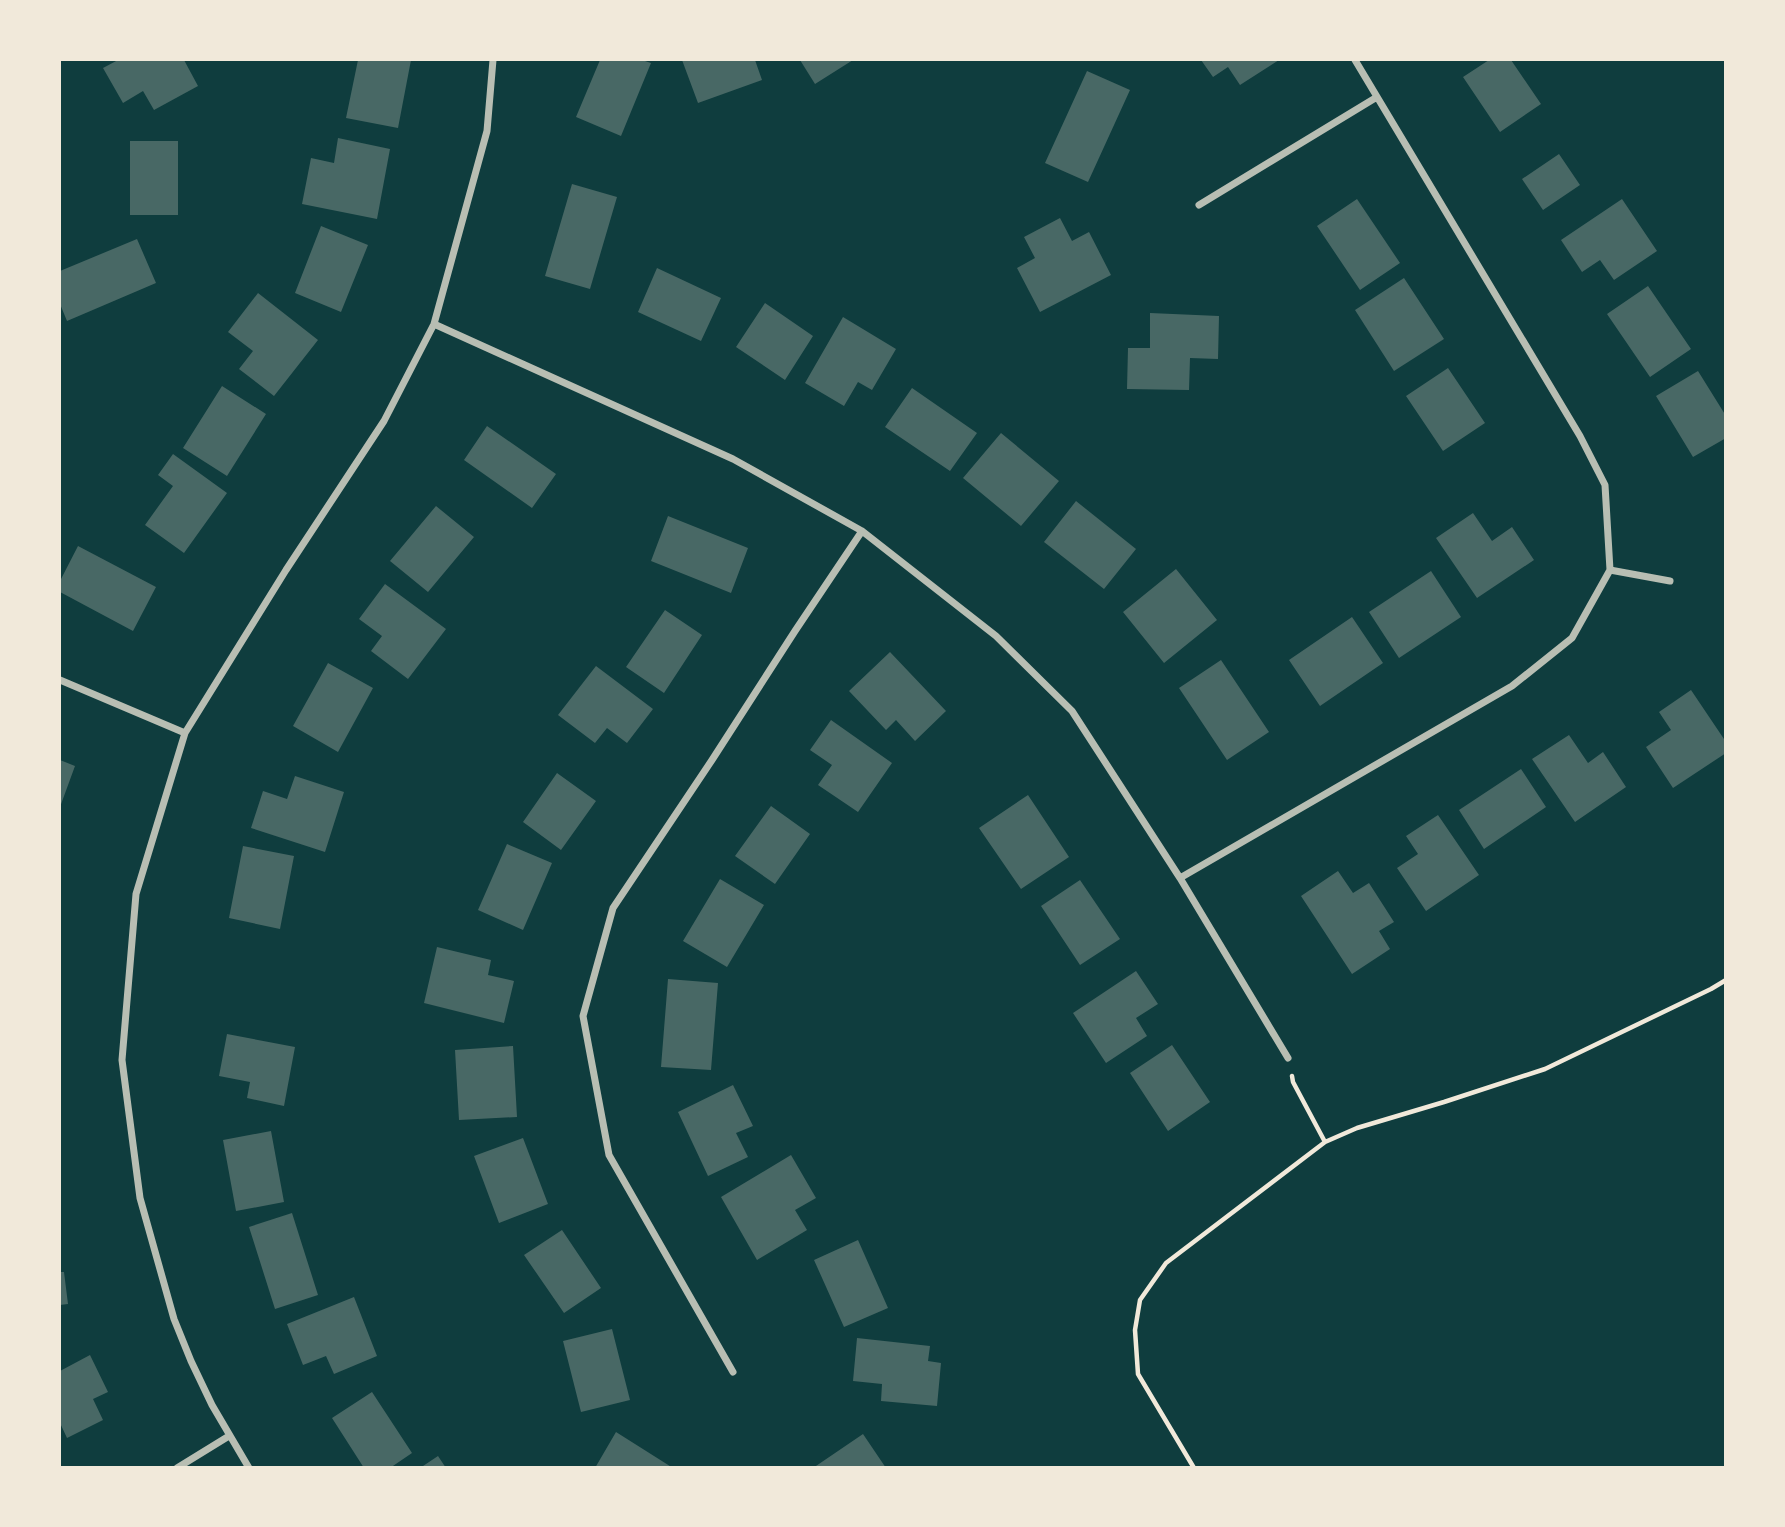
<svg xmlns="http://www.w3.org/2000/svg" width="1785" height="1527" font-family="'Archivo Narrow',sans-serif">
	<rect width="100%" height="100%" fill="#0f3d3e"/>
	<!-- building -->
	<path fill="#486865" d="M 118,60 L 184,60 L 198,86 L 154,110 L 143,91 L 123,103 L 103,68 Z
		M 358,60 L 411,60 L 398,128 L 346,118 Z
		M 600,60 L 642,60 L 651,63 L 621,136 L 576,117 Z
		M 682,60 L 755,60 L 762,80 L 698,103 Z
		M 800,60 L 853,60 L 815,84 Z
		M 1201,60 L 1279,60 L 1240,85 L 1228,67 L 1213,77 Z
		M 1489,60 L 1511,60 L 1541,104 L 1500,132 L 1463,77 Z
		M 1087,71 L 1130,90 L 1088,182 L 1045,163 Z
		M 338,138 L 390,149 L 377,219 L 302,204 L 311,158 L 334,163 Z
		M 130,141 L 178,141 L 178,215 L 130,215 Z
		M 1559,154 L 1580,185 L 1543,210 L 1522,179 Z
		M 572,184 L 617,197 L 590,289 L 545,276 Z
		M 1357,199 L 1400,263 L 1360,290 L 1317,226 Z
		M 1622,199 L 1657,251 L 1614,280 L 1600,260 L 1582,272 L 1561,240 Z
		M 1060,218 L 1072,241 L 1089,232 L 1111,275 L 1040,312 L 1017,268 L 1035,258 L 1024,237 Z
		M 321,226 L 368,245 L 341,312 L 295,293 Z
		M 137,239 L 156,283 L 67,321 L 60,304 L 60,271 Z
		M 657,268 L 721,298 L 701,341 L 638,312 Z
		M 1404,278 L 1444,339 L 1394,371 L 1355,310 Z
		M 1648,286 L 1691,349 L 1650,377 L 1607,314 Z
		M 258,293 L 318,340 L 274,396 L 239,369 L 253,351 L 228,332 Z
		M 765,303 L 813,336 L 785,380 L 736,347 Z
		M 1150,313 L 1219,316 L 1218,359 L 1190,358 L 1189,390 L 1127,389 L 1128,348 L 1150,348 Z
		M 843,317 L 896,349 L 872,390 L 858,382 L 844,406 L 805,383 Z
		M 1448,368 L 1485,423 L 1443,451 L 1406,396 Z
		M 1698,371 L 1726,416 L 1726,438 L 1693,457 L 1656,396 Z
		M 222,386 L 266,414 L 227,476 L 183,448 Z
		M 912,388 L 977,433 L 950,471 L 885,427 Z
		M 487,426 L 556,474 L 532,508 L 464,460 Z
		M 1001,433 L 1059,481 L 1021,526 L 963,478 Z
		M 173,454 L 227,493 L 184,553 L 145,525 L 173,486 L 158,475 Z
		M 1076,501 L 1136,549 L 1104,589 L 1044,542 Z
		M 436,506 L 474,537 L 428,592 L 390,561 Z
		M 1473,513 L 1492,541 L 1512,527 L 1534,560 L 1477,598 L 1436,538 Z
		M 668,516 L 748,548 L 731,593 L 651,561 Z
		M 78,546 L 156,587 L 133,631 L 60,592 L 60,581 Z
		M 1176,569 L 1217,620 L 1164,663 L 1123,612 Z
		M 1431,571 L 1461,617 L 1399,658 L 1369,612 Z
		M 385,584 L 446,629 L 408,679 L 371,651 L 382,636 L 359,619 Z
		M 665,610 L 702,635 L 664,693 L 626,667 Z
		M 1352,617 L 1383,663 L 1320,706 L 1289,660 Z
		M 890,652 L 946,711 L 915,741 L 896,720 L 886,730 L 849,691 Z
		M 1221,660 L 1269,732 L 1227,760 L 1179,688 Z
		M 328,663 L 373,688 L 338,752 L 293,726 Z
		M 596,666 L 653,709 L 627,743 L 607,728 L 595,743 L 558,715 Z
		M 1691,690 L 1726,742 L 1726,753 L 1673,788 L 1646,747 L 1671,730 L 1659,712 Z
		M 831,720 L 892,763 L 858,812 L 818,785 L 832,765 L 810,750 Z
		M 1569,735 L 1588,763 L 1603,752 L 1626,787 L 1575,822 L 1532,759 Z
		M 60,760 L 75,766 L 60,807 Z
		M 1521,769 L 1546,807 L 1484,849 L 1459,810 Z
		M 557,773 L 596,801 L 561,850 L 523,822 Z
		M 295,776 L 344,792 L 325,852 L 251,828 L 263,791 L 287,799 Z
		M 1028,795 L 1069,857 L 1021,889 L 979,828 Z
		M 771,806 L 810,834 L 775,884 L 735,856 Z
		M 1438,815 L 1479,875 L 1426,911 L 1397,868 L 1418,854 L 1406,836 Z
		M 507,844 L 552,863 L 523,930 L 478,910 Z
		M 243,846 L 294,856 L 280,929 L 229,918 Z
		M 1338,871 L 1353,893 L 1369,883 L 1394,922 L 1379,931 L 1390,949 L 1352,974 L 1301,896 Z
		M 720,879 L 764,905 L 727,967 L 683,941 Z
		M 1080,880 L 1120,939 L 1080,965 L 1041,906 Z
		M 437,947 L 491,960 L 488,975 L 514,981 L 504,1023 L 424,1003 Z
		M 1136,971 L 1158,1004 L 1136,1018 L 1147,1036 L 1106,1063 L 1073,1013 Z
		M 668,979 L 718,983 L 711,1070 L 661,1067 Z
		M 227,1034 L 295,1047 L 284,1106 L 247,1098 L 250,1082 L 219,1076 Z
		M 1172,1045 L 1210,1102 L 1168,1131 L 1130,1073 Z
		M 513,1046 L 517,1117 L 459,1120 L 455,1050 Z
		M 733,1085 L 753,1126 L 736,1133 L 748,1157 L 708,1176 L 678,1112 Z
		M 271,1131 L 284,1202 L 236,1211 L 223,1140 Z
		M 523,1138 L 548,1204 L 499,1223 L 474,1156 Z
		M 791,1155 L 816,1198 L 795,1210 L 807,1230 L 757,1260 L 721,1197 Z
		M 292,1213 L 318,1295 L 275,1309 L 249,1227 Z
		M 562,1230 L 601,1288 L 564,1313 L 524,1255 Z
		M 858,1240 L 888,1308 L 844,1327 L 814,1260 Z
		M 60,1272 L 64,1272 L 68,1304 L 60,1305 Z
		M 354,1297 L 377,1356 L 334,1374 L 326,1356 L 303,1365 L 287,1324 Z
		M 612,1329 L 630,1400 L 581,1412 L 563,1341 Z
		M 857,1338 L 930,1346 L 928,1361 L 941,1363 L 937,1406 L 881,1401 L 882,1384 L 853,1381 Z
		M 90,1355 L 108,1392 L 93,1399 L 103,1420 L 67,1438 L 60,1423 L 60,1371 Z
		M 372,1392 L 412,1453 L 390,1468 L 364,1468 L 332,1418 Z
		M 616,1432 L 673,1468 L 595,1468 Z
		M 863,1434 L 886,1468 L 813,1468 Z
		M 438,1456 L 446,1468 L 420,1468 Z"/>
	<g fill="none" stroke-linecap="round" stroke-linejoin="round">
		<!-- path -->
		<path stroke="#f1e9da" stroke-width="4.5" d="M 1325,1142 L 1357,1128 L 1444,1102 L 1545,1069 L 1711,989 L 1726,980
			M 1194,1468 L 1138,1374 L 1135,1330 L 1140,1300 L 1166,1263 L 1325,1142 L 1293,1082 L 1292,1076"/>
		<!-- minor -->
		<path stroke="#b8beb3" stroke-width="7" d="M 1355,60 L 1580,436 L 1605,485 L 1610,570
			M 1199,205 L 1377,97
			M 434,324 L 733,459 L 862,531 L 996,636 L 1072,711 L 1180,878 L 1288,1058
			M 1610,570 L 1670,581
			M 60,680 L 185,733
			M 1180,878 L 1512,686 L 1572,638 L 1610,570
			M 733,1372 L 609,1155 L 583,1016 L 613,908 L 712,760 L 795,631 L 862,531
			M 177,1468 L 229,1436
			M 249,1468 L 212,1405 L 191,1361 L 174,1319 L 140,1198 L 122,1060 L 136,894 L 185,733 L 286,570 L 384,421 L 434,324 L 487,131 L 493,60"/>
	</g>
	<!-- border -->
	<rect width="1785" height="1527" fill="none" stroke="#f1e9da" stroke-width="122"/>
</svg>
